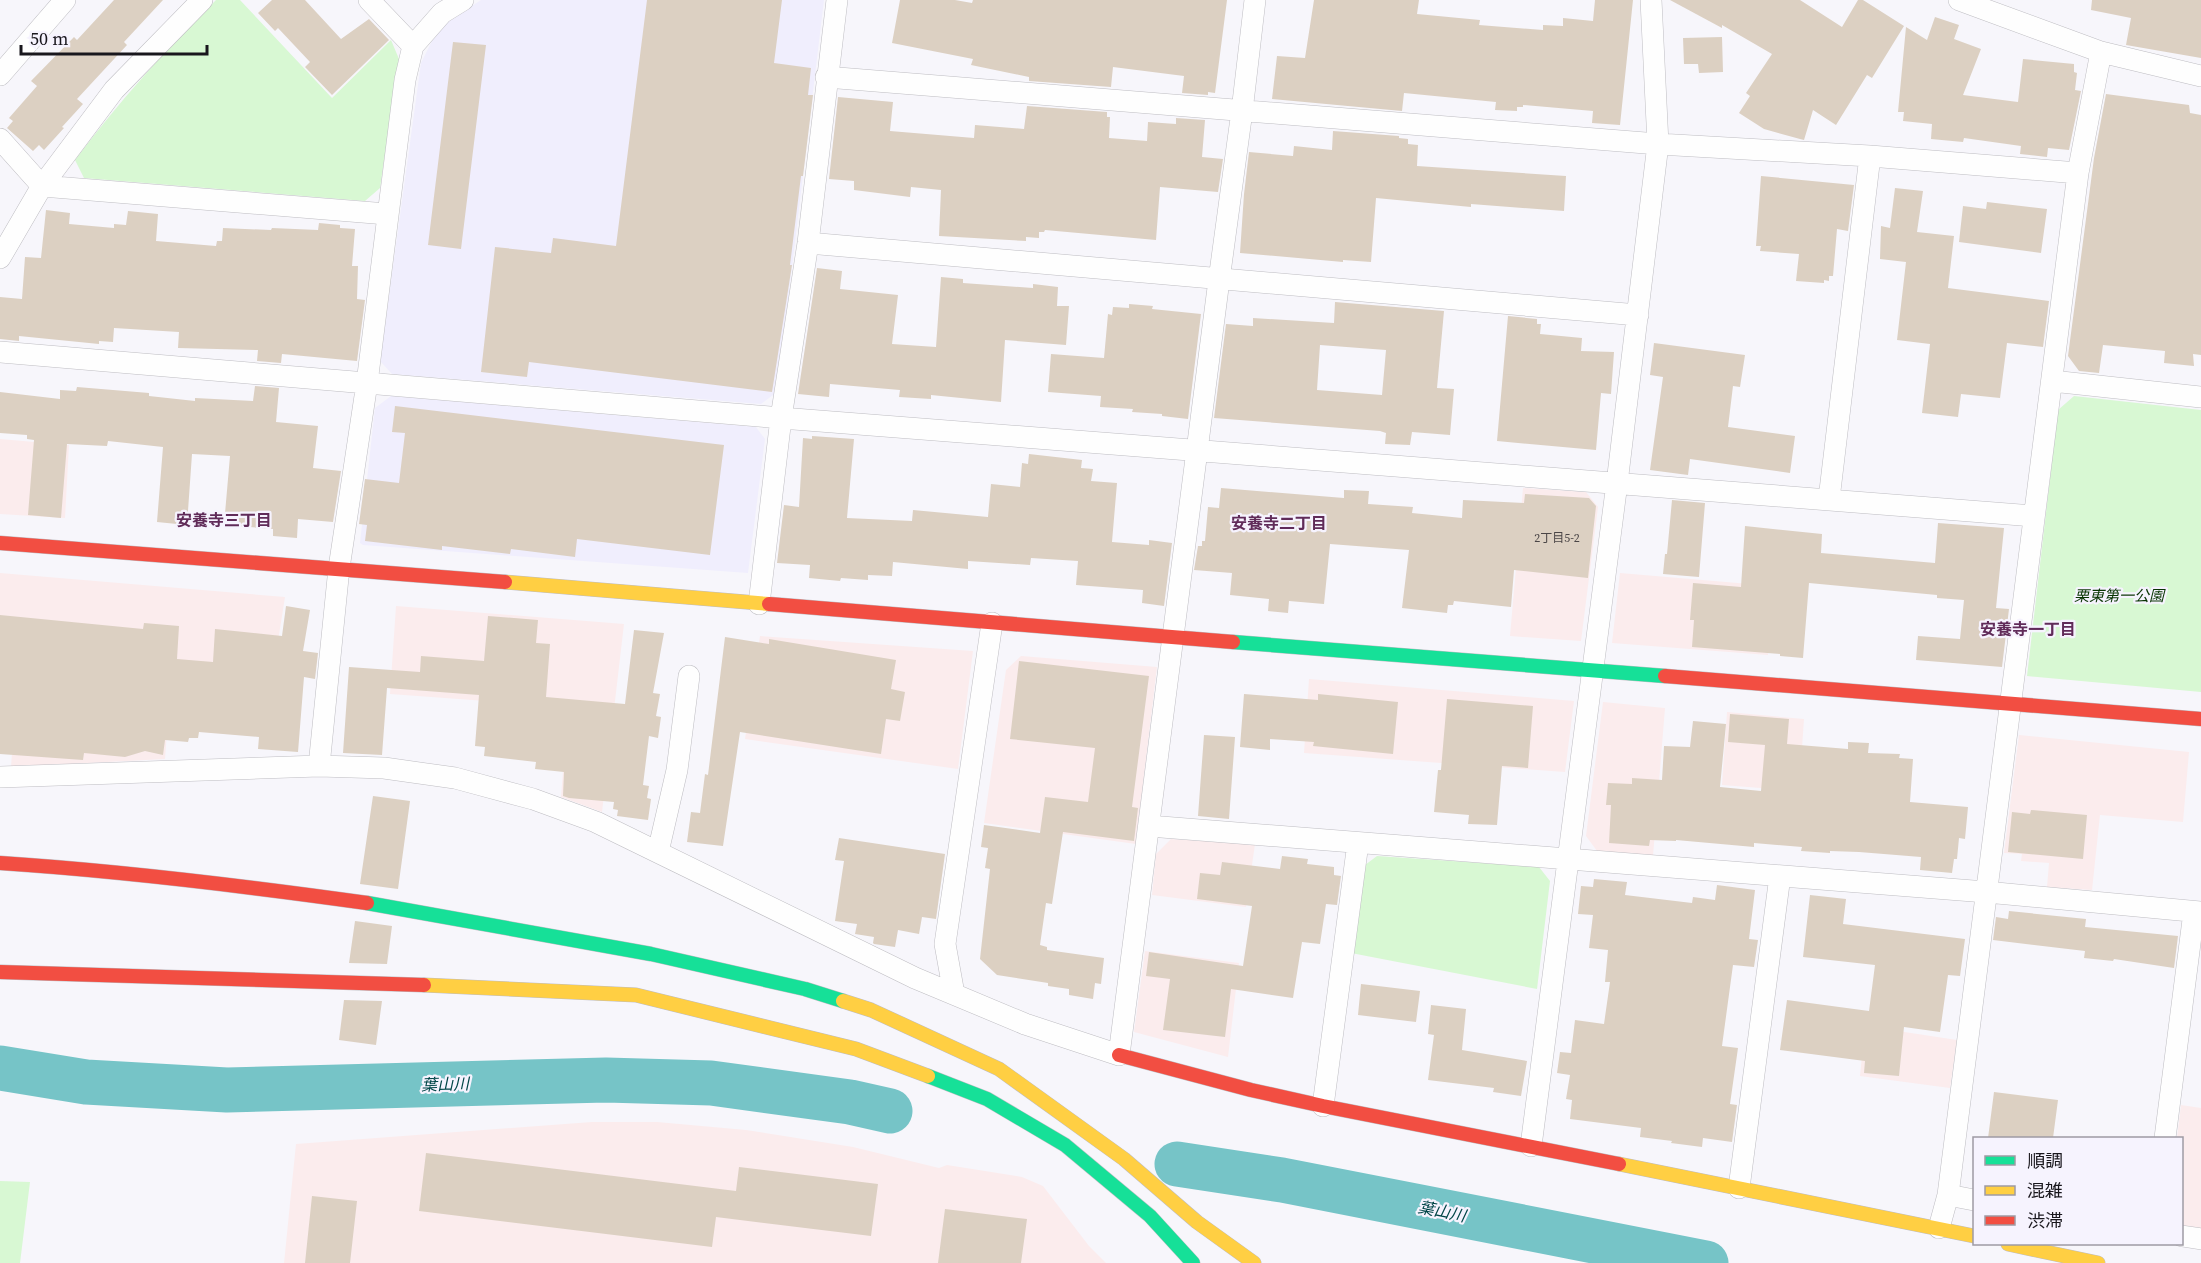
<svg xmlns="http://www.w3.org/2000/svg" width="2201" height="1263" font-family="'Source Serif 4','Noto Sans JP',serif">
	<rect width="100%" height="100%" fill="#f7f6fb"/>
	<!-- commercial -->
	<path fill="#fbeced" d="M 0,439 L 69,445 L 65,518 L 0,514 Z
		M 1523,488 L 1586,492 L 1598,507 L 1581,641 L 1510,636 Z
		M 0,573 L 285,597 L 271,685 L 171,677 L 165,759 L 11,767 L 18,666 L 0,664 Z
		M 1620,573 L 1773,586 L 1768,655 L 1612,643 Z
		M 396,606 L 624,624 L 602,812 L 561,797 L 568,707 L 390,694 Z
		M 760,636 L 973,651 L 958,769 L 745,739 Z
		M 1021,656 L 1157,667 L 1136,844 L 984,823 L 1006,670 Z
		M 1309,679 L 1574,701 L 1565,772 L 1304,753 Z
		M 1603,702 L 1665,708 L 1653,856 L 1597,851 L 1586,836 Z
		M 1727,712 L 1804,719 L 1799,791 L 1722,785 Z
		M 2019,735 L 2189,752 L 2183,822 L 2100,815 L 2092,890 L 2047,887 L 2049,863 L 2021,861 L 2022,854 L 2004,853 Z
		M 1171,839 L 1255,844 L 1246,907 L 1152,895 L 1156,854 Z
		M 1145,951 L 1239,963 L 1228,1057 L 1134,1032 Z
		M 1865,1026 L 1957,1040 L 1950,1088 L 1860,1076 Z
		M 2181,1105 L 2201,1108 L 2201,1230 L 2182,1226 L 2182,1138 L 2177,1138 Z
		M 592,1122 L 657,1122 L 746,1130 L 853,1147 L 939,1168 L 947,1165 L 1022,1177 L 1043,1186 L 1089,1246 L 1106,1263 L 284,1263 L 296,1144 Z"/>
	<!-- industrial -->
	<path fill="#f0eefd" d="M 481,0 L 824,0 L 777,392 L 761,404 L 392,374 L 380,361 L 421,63 L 433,39 L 449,21 Z
		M 391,396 L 756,427 L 765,439 L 748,573 L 363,545 L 360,543 L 375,408 Z"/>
	<!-- green -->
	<path fill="#d8f8d3" d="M 216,0 L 240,0 L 332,98 L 391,40 L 399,59 L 380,188 L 365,201 L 84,178 L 75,160 C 118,103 165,50 216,0 Z
		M 2074,396 L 2201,410 L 2201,692 L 2027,676 L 2058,410 Z
		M 1377,856 L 1539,867 L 1550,881 L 1537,989 L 1351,953 L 1361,868 Z
		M 0,1181 L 30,1182 L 20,1263 L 0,1263 Z"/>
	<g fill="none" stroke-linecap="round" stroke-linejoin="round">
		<!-- river -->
		<path stroke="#76c4c7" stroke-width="45" d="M 0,1068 L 86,1082 L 227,1090 L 606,1080 L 711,1083 L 850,1102 L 890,1111
			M 1177,1164 L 1282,1180 L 1706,1263"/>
	</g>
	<!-- building -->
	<path fill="#dcd0c2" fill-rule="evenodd" d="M 114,0 L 163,0 L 124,42 L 127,45 L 77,99 L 83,104 L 62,127 L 64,128 L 44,150 L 39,145 L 33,151 L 7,128 L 13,121 L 9,118 L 37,86 L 31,81 L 74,37 L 77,40 Z
		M 272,0 L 305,0 L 341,39 L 369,19 L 389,40 L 332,95 L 305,67 L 310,62 L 278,28 L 275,31 L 258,13 Z
		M 647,0 L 782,0 L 774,63 L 811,68 L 808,95 L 813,95 L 803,176 L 801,176 L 790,265 L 792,265 L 772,392 L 529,362 L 527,377 L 481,372 L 495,247 L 551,253 L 553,238 L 616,246 Z
		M 900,0 L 955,0 L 972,3 L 973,0 L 1227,0 L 1215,93 L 1208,92 L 1208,95 L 1182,93 L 1184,76 L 1113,67 L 1111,87 L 1029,81 L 1029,77 L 971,65 L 973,59 L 892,43 Z
		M 1314,0 L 1419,0 L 1417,14 L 1480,20 L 1479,25 L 1543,30 L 1543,25 L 1563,26 L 1563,18 L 1593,21 L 1595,0 L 1633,0 L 1620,125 L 1592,123 L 1593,111 L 1523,105 L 1523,107 L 1517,107 L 1517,111 L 1495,110 L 1496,102 L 1404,93 L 1402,111 L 1272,99 L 1277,56 L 1305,58 Z
		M 1670,0 L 1800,0 L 1842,27 L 1858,0 L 1863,0 L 1904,26 L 1872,78 L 1867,75 L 1836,125 L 1813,110 L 1804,140 L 1800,139 L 1764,129 L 1739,113 L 1750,96 L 1746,93 L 1772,54 L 1722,25 L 1722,28 Z
		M 2092,0 L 2201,0 L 2201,58 L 2126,45 L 2131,18 L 2091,10 Z
		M 1935,17 L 1959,25 L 1954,39 L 1981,49 L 1963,95 L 2018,102 L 2023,59 L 2074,64 L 2074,72 L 2077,73 L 2075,90 L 2081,91 L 2069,150 L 2048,148 L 2047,157 L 2020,154 L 2021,146 L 1964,138 L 1963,142 L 1931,139 L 1932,124 L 1903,121 L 1904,112 L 1898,112 L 1906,27 L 1927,40 Z
		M 1722,37 L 1723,72 L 1699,73 L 1698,64 L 1684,64 L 1683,38 Z
		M 453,42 L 486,45 L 461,249 L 428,245 Z
		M 2106,94 L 2189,105 L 2190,113 L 2201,115 L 2201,355 L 2193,354 L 2194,366 L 2164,363 L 2165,351 L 2103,345 L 2099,373 L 2079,371 L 2068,356 L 2094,158 Z
		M 838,97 L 893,102 L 890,131 L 974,138 L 975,125 L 1024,129 L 1027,106 L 1107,112 L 1107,117 L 1110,117 L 1109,138 L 1147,141 L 1148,122 L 1176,124 L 1176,118 L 1205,120 L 1202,157 L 1223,159 L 1218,192 L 1160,187 L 1156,240 L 1045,230 L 1044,232 L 1039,232 L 1039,238 L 1026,237 L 1026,241 L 939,236 L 941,190 L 911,187 L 910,197 L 854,190 L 854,181 L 829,179 Z
		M 1333,131 L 1399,136 L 1399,138 L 1408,139 L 1408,144 L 1418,145 L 1417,166 L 1566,176 L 1564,211 L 1471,204 L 1471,207 L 1376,198 L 1371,262 L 1343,260 L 1343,262 L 1240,253 L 1244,194 L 1249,152 L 1293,156 L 1294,146 L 1332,150 Z
		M 1761,176 L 1854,185 L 1848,231 L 1837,229 L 1833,276 L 1829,276 L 1829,281 L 1824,280 L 1824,283 L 1796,281 L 1799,254 L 1760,251 L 1761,246 L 1756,246 Z
		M 1895,188 L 1923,191 L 1917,232 L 1954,236 L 1948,288 L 2049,301 L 2043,347 L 2007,343 L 2000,398 L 1961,394 L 1958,417 L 1922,413 L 1930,344 L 1897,340 L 1906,262 L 1880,259 L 1881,226 L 1890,228 Z
		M 1987,202 L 2047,209 L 2041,253 L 1959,242 L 1963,206 L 1986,209 Z
		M 46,210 L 70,213 L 69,224 L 114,228 L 114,224 L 126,225 L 128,211 L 158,214 L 156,241 L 216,246 L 217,241 L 222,241 L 223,228 L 271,230 L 272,228 L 318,230 L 319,223 L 340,225 L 340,228 L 355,229 L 352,266 L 358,266 L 357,299 L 365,300 L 357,361 L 282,354 L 281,363 L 257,361 L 258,350 L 178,348 L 179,332 L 114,328 L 113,342 L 99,341 L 99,344 L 19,336 L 19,341 L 0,339 L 0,297 L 22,299 L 25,257 L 41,258 Z
		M 817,268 L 842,271 L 840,289 L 898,295 L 892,344 L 936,347 L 941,277 L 963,279 L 963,283 L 1033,288 L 1033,284 L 1058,287 L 1057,306 L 1069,306 L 1066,345 L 1005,340 L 1001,402 L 931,395 L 931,399 L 899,397 L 900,390 L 830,384 L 829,397 L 798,394 Z
		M 1335,302 L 1444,311 L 1437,388 L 1454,389 L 1450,435 L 1412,432 L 1410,445 L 1385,444 L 1386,433 L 1380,431 L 1214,418 L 1226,324 L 1253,326 L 1253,318 L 1334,323 ZM 1320,345 L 1386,350 L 1382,395 L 1317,390 Z
		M 1129,304 L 1153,306 L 1152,309 L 1201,314 L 1188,419 L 1162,416 L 1162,414 L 1132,412 L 1133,409 L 1100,407 L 1101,396 L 1048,392 L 1051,354 L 1104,358 L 1108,314 L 1112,315 L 1113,307 L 1129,308 Z
		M 1508,316 L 1537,319 L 1537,324 L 1541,324 L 1540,334 L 1582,338 L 1581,351 L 1614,352 L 1611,394 L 1601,393 L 1596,450 L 1497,441 Z
		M 1654,343 L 1745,355 L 1740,387 L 1733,386 L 1728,427 L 1795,436 L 1790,473 L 1690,459 L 1688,475 L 1650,470 L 1663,377 L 1650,375 Z
		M 255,386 L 279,388 L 276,422 L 318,426 L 313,468 L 341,471 L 333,522 L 298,519 L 297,538 L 273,536 L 273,529 L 224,525 L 230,456 L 192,454 L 187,525 L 157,522 L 163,447 L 108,441 L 107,446 L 67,444 L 61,518 L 28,515 L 34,440 L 27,439 L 27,435 L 0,433 L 0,392 L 60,399 L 60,390 L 76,391 L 77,387 L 149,393 L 149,396 L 195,401 L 195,398 L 253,401 Z
		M 395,406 L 724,445 L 710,555 L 577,539 L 575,557 L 511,549 L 510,554 L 442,546 L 442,550 L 365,541 L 367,525 L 359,524 L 365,479 L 399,483 L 405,433 L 392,432 Z
		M 812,436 L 854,439 L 847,518 L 912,521 L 913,510 L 988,517 L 991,484 L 1020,487 L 1022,463 L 1028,464 L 1029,454 L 1082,460 L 1081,468 L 1093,469 L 1091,481 L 1117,483 L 1112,542 L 1149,545 L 1149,540 L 1172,543 L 1164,606 L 1142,603 L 1143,590 L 1076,585 L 1078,561 L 1031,558 L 1030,565 L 968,561 L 968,569 L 893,562 L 892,576 L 868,575 L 868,580 L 841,578 L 840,581 L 809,578 L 810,565 L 777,563 L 784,505 L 799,507 L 803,438 L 812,439 Z
		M 1221,488 L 1344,498 L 1344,490 L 1369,491 L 1368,504 L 1413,507 L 1412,513 L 1462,518 L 1463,500 L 1524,503 L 1525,494 L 1589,498 L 1596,506 L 1588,578 L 1514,570 L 1511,607 L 1454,601 L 1453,605 L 1448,605 L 1447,613 L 1402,608 L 1409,550 L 1330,544 L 1324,604 L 1289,601 L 1288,613 L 1268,611 L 1269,599 L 1230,595 L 1232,573 L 1194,570 L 1198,546 L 1202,546 L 1202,541 L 1205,541 L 1208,507 L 1219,508 Z
		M 1672,500 L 1705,503 L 1699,577 L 1663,574 L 1665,554 L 1667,554 Z
		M 1938,523 L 2004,528 L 1996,608 L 2009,609 L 2002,667 L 1916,660 L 1918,636 L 1960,639 L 1964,600 L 1937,598 L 1937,595 L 1809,583 L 1803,658 L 1780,656 L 1780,654 L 1692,647 L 1694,620 L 1690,620 L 1693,583 L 1741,587 L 1745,526 L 1822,534 L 1821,553 L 1935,563 Z
		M 286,606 L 310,610 L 303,651 L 318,653 L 315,679 L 304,677 L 298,752 L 258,749 L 259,737 L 199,732 L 198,738 L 189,738 L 188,742 L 165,740 L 163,755 L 145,751 L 125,757 L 84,753 L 83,760 L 0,754 L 0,615 L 143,629 L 144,623 L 179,626 L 177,659 L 213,662 L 215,629 L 282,636 Z
		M 488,616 L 538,620 L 536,643 L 550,644 L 546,697 L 625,704 L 634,630 L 664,633 L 653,693 L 660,694 L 656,716 L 661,717 L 658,738 L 649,736 L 643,785 L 649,786 L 647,798 L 651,799 L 648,820 L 617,816 L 618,810 L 613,809 L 614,802 L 569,798 L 563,796 L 564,772 L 535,769 L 536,762 L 484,756 L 485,747 L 475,746 L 479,695 L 387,688 L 382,755 L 343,753 L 349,667 L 420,672 L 421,656 L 484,661 Z
		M 725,637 L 769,644 L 769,639 L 896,660 L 891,689 L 905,692 L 900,721 L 886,719 L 881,754 L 740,732 L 723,846 L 687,842 L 691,812 L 700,813 L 705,774 L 708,775 Z
		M 1019,661 L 1149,676 L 1132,807 L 1138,808 L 1134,841 L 1063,832 L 1052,904 L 1046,903 L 1040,945 L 1047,947 L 1047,950 L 1104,958 L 1101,984 L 1095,983 L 1093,999 L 1069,995 L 1069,989 L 1048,986 L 1048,983 L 997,975 L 980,959 L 990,869 L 985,868 L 988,848 L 981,847 L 984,825 L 1040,833 L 1045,797 L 1088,802 L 1095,748 L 1010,739 Z
		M 1244,694 L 1318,700 L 1318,694 L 1398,702 L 1393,754 L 1313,746 L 1314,742 L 1270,739 L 1270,750 L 1240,747 Z
		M 1447,699 L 1533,706 L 1528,768 L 1502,766 L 1497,825 L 1468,824 L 1469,815 L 1434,812 L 1438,770 L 1441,770 Z
		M 1730,714 L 1789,719 L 1787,744 L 1848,749 L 1848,742 L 1869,743 L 1868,753 L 1900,754 L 1899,758 L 1913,759 L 1910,802 L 1968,807 L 1965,839 L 1959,838 L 1957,859 L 1954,859 L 1952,873 L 1920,870 L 1921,857 L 1859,852 L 1830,851 L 1830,853 L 1801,851 L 1802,847 L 1754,843 L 1754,847 L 1676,840 L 1676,841 L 1650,840 L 1649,846 L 1609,843 L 1611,805 L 1606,805 L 1608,783 L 1632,784 L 1632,778 L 1662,780 L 1664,746 L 1690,747 L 1693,721 L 1726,724 L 1720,787 L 1761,791 L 1765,745 L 1728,742 Z
		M 1204,735 L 1235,737 L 1229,819 L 1198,816 Z
		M 373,796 L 410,801 L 398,889 L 360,884 Z
		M 2031,810 L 2087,815 L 2083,859 L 2008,852 L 2012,812 L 2030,814 Z
		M 839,838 L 945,854 L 936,919 L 922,917 L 919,934 L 898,930 L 895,947 L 874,944 L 873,943 L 874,937 L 855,934 L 857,924 L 835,921 L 844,861 L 835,860 Z
		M 1282,856 L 1308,859 L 1307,864 L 1334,867 L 1334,875 L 1341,876 L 1337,905 L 1326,904 L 1320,944 L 1302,942 L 1293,998 L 1231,989 L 1225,1037 L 1163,1030 L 1170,979 L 1146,976 L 1149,952 L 1243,966 L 1252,906 L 1197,899 L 1200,873 L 1220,875 L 1222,862 L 1280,869 Z
		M 1594,879 L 1627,882 L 1625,895 L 1692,903 L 1693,897 L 1715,900 L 1717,885 L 1755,890 L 1749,939 L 1758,940 L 1754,967 L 1733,965 L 1722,1046 L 1738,1048 L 1730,1104 L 1737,1105 L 1732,1142 L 1703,1138 L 1702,1147 L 1671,1143 L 1672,1141 L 1640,1137 L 1641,1128 L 1570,1119 L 1572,1100 L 1566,1099 L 1570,1075 L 1557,1073 L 1560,1052 L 1571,1053 L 1575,1020 L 1604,1024 L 1610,982 L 1605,982 L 1608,950 L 1589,948 L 1593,915 L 1578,914 L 1581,886 L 1593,887 Z
		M 1810,895 L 1846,899 L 1843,924 L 1965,939 L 1960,976 L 1948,975 L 1940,1032 L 1904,1027 L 1899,1076 L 1864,1073 L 1865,1061 L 1780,1050 L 1787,1000 L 1869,1011 L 1875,965 L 1803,957 Z
		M 2009,911 L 2086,919 L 2085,927 L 2178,936 L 2174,968 L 2114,959 L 2113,961 L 2084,958 L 2085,951 L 1993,940 L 1996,917 L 2008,919 Z
		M 355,921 L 392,926 L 387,964 L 349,963 Z
		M 1361,984 L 1420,991 L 1416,1022 L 1358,1015 Z
		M 344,1000 L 382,1001 L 376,1045 L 339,1040 Z
		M 1431,1005 L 1466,1009 L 1462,1050 L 1527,1061 L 1521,1096 L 1493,1092 L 1494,1088 L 1428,1080 L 1434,1035 L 1428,1034 Z
		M 1994,1092 L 2058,1100 L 2053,1138 L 1988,1138 Z
		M 426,1153 L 736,1191 L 739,1167 L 878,1184 L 871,1236 L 716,1217 L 712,1247 L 419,1211 Z
		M 312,1196 L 357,1201 L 350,1263 L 305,1263 Z
		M 945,1209 L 1027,1219 L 1021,1263 L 938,1263 Z"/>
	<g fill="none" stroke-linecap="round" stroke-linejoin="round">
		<!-- street casing -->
		<g stroke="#bebdc2" stroke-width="22">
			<path id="street" d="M 369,0 L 413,46
				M 1959,0 L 2101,52 L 2201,76
				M 0,75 L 65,0
				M 826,77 L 1658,144 L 1870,156 L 2078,173
				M 0,139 L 42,186 L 387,214
				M 808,243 L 1638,315
				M 0,258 L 42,186 L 114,90 L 202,0
				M 0,352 L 781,418 L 2034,516
				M 2052,381 L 2201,397
				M 1829,499 L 1870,156
				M 759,604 L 781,418 L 808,243 L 837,0
				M 319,766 L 339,568 L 367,383 L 405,80 L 413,46 L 442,13 L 463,0
				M 0,777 L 319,766 L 384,768 L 455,778 L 533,799 L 596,822 L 915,978 L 1025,1024 L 1119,1055 L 1219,280 L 1242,111 L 1255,0
				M 1149,826 L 1986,892 L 2201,912
				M 658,852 L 677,770 L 689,676
				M 954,994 L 945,944 L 992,623
				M 1323,1106 L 1358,843
				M 2165,1138 L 2194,912
				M 1531,1146 L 1617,483 L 1658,144 L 1651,0
				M 1739,1188 L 1780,876
				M 1948,1195 L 1974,1200
				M 1939,1228 L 1948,1195 L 2078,173 L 2101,52
				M 2182,1236 L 2201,1239"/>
		</g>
		<!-- fast casing -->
		<g stroke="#bebdc2" stroke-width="15">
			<path id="fast" d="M 1233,642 L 1665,676
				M 367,903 L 651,954 L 805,989 L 843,1001
				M 928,1076 L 987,1099 L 1065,1145 L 1150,1216 L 1193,1263"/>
		</g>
		<!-- slow casing -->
		<g stroke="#bebdc2" stroke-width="15">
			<path id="slow" d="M 505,582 L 769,604
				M 424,985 L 636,995 L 856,1049 L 928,1076
				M 843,1001 L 871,1010 L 999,1069 L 1124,1159 L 1197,1222 L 1254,1263
				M 1619,1164 L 1974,1236
				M 2008,1244 L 2098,1263"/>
		</g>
		<!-- jam casing -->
		<g stroke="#bebdc2" stroke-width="15">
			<path id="jam" d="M 0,543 L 505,582
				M 769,604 L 1233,642
				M 1665,676 L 2201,719
				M 0,863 C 123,871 245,886 367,903
				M 0,972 L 424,985
				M 1119,1055 L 1251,1090 L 1323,1106 L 1619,1164"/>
		</g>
		<!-- street -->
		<use href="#street" stroke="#fefefe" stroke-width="21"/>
		<!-- fast -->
		<use href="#fast" stroke="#16e098" stroke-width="14"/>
		<!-- slow -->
		<use href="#slow" stroke="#ffcf43" stroke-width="14"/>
		<!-- jam -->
		<use href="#jam" stroke="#f24e42" stroke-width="14"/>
	</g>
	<g text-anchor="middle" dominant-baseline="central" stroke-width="4.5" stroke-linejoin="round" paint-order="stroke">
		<!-- number labels -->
		<g font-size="12" fill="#4a4546">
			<text x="1557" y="538">2丁目5-2</text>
		</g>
		<!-- park labels -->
		<g font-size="15" font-style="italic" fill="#073401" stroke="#f6f3fe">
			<text x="2119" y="595">栗東第一公園</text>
		</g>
		<!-- neighbourhood labels -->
		<g font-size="16" font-weight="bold" fill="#602b59" stroke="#f6f3fe">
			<text x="224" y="520">安養寺三丁目</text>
			<text x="1279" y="523">安養寺二丁目</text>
			<text x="2028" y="629">安養寺一丁目</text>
		</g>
		<!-- water labels -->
		<g font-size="16" font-style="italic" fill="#004547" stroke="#f6f3fe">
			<text transform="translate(445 1084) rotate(-2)">葉山川</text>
			<text transform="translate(1442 1211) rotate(11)">葉山川</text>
		</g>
	</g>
	<!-- legend -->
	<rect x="1973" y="1137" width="210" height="108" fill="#f6f3fe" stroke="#9e9ba4" stroke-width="1.5"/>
	<rect x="1985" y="1156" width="30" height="9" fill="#16e098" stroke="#9e9ba4" stroke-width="1.5"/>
	<text x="2027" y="1167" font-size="18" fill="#19171d">順調</text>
	<rect x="1985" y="1186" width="30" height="9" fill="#ffcf43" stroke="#9e9ba4" stroke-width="1.5"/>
	<text x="2027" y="1197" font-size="18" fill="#19171d">混雑</text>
	<rect x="1985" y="1216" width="30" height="9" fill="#f24e42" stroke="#9e9ba4" stroke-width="1.5"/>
	<text x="2027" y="1227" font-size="18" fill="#19171d">渋滞</text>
	<!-- scale -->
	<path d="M21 45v9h186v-9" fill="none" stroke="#19171d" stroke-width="3"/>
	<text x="30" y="45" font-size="18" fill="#19171d" stroke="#f6f3fe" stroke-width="4.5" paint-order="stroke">50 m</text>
</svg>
